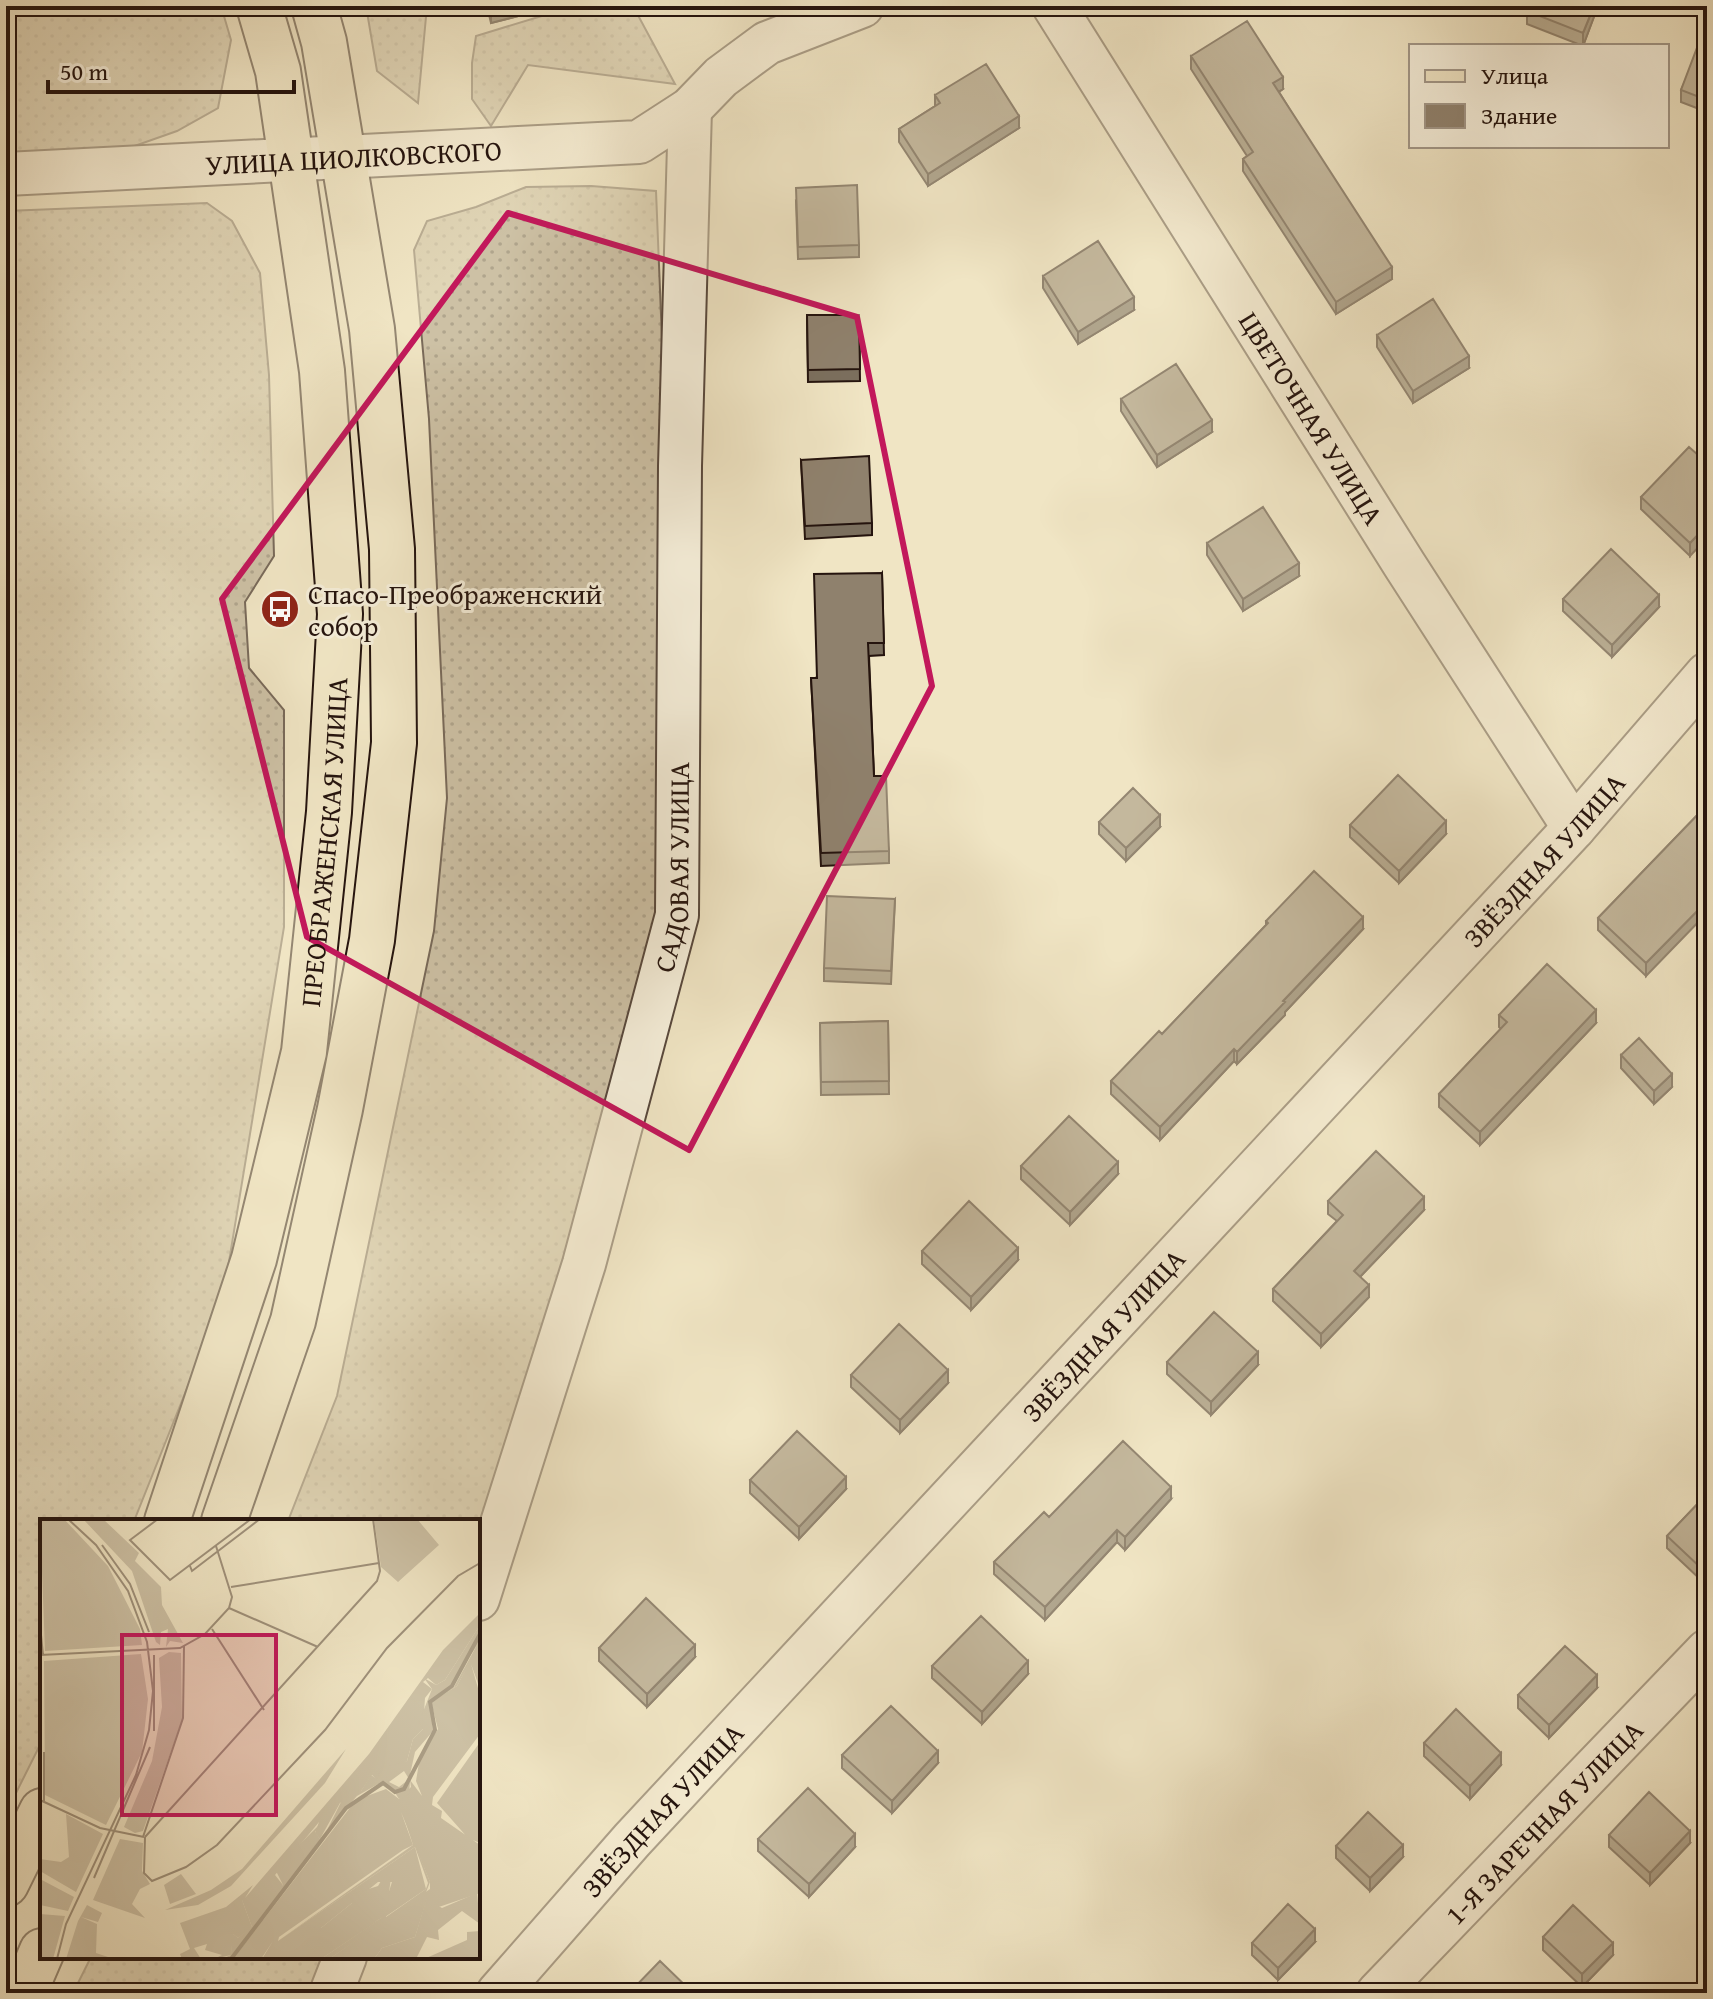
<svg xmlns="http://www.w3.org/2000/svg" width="1713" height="1999" font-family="'Gentium Book Plus',serif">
	<defs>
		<pattern id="grass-dots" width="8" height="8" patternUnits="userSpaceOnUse" patternTransform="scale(2)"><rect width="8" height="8" fill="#cdc1a5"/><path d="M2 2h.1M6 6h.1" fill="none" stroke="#b0a58d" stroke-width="1.8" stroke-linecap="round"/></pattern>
	</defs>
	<rect width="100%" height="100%" fill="#f0e5c4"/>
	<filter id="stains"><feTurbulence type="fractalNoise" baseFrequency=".0025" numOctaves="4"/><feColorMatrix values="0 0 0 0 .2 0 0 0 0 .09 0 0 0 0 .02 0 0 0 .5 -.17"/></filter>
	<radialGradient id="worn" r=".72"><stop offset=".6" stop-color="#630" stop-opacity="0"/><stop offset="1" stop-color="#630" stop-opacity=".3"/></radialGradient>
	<!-- grass -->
	<path fill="url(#grass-dots)" stroke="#796a5a" stroke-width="2" d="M 6,6 L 221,6 L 231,40 L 218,108 L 177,131 L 126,149 L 6,156 Z
		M 366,6 L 427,6 L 418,103 L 377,71 Z
		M 543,6 L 633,6 L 675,84 L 528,65 L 491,126 L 472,99 L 472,63 L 476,36 L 545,15 Z
		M 591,186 L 656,191 L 678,735 L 669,939 L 478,1588 L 478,1521 L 288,1521 L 337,1396 L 434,931 L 447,798 L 429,419 L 414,250 L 427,221 L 476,207 L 526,187 Z
		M 207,203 L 232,221 L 260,273 L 269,375 L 274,556 L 245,602 L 249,668 L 284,710 L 284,927 L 223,1298 L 134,1521 L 42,1521 L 42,1741 L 6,1813 L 6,211 Z
		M 91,1957 L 344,1957 L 331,1993 L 73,1993 Z"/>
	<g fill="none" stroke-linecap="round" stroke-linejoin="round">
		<!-- minor casing -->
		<g stroke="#58483c" stroke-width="46">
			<g id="minor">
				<path id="s1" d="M 1054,6 L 1404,564 L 1574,828"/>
				<path id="s2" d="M 6,174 L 639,142 L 690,109 L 721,77 L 767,43 L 862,6"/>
				<path id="s3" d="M 478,1599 L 584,1264 L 677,915 L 680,466 L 690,109"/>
				<path d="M 331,1993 L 345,1957"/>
				<path id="s4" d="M 498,1993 L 632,1840 L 1574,828 L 1707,674"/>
				<path id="s5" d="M 1378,1993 L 1707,1651"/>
			</g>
		</g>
		<!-- major casing -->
		<g stroke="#25140e" stroke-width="48">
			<g id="major">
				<path id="s6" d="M 167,1521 L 254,1259 L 304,1052 L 329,812 L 340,614 L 322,371 L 278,71 L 259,6"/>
				<path d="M 224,1521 L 293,1321 L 340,1109 L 372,940 L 394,743 L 392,549 L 372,329 L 324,42 L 314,6"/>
				<path d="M 6,1884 L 42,1811"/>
				<path d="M 24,1993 L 42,1951"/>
			</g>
		</g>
		<!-- minor -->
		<use href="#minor" stroke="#f5eed9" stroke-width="42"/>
		<!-- major -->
		<use href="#major" stroke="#f0e5c4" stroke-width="44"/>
	</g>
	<!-- wall -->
	<path fill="#7b6f5e" stroke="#25140e" stroke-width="2" d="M 487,6 L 526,6 L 526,14 L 491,23 Z
		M 1598,6 L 1583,46 L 1527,24 L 1527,11 Z
		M 1707,34 L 1707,112 L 1681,102 L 1681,90 Z
		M 1191,56 L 1283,89 L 1279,92 L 1392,279 L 1336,314 L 1243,171 L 1243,159 L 1247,156 L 1191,69 Z
		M 935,95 L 1019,128 L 928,186 L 899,142 L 899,129 L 935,106 Z
		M 796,201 L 859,245 L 859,257 L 798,259 Z
		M 1043,276 L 1134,310 L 1078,344 L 1043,288 Z
		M 807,315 L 859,315 L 860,381 L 808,382 Z
		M 1377,335 L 1469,368 L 1413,403 L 1377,347 Z
		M 1121,399 L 1212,432 L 1157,467 L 1121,411 Z
		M 801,460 L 872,523 L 872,535 L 805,539 Z
		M 1707,463 L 1690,556 L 1641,509 L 1641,497 Z
		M 1207,543 L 1299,576 L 1243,611 L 1207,555 Z
		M 882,573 L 884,655 L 869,656 L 874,776 L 889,851 L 889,863 L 821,866 L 811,678 L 816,678 Z
		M 1563,599 L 1659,607 L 1612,657 L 1563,611 Z
		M 1707,805 L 1646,976 L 1598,930 L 1598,918 Z
		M 1099,822 L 1160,827 L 1126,861 L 1099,834 Z
		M 1350,825 L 1446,834 L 1399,883 L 1350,837 Z
		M 895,899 L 891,984 L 824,981 L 824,968 Z
		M 1266,921 L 1363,929 L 1285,1012 L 1285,1015 L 1237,1064 L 1234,1061 L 1160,1140 L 1111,1094 L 1111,1081 L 1162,1034 L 1266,925 Z
		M 1499,1015 L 1596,1023 L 1480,1145 L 1439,1107 L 1439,1094 L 1501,1029 L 1499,1027 Z
		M 888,1021 L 889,1094 L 821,1095 L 820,1023 Z
		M 1621,1055 L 1672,1087 L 1654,1104 L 1621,1068 Z
		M 1021,1166 L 1118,1174 L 1070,1225 L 1021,1179 Z
		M 1328,1201 L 1424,1210 L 1360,1277 L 1369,1297 L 1321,1347 L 1273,1301 L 1273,1289 L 1337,1221 L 1328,1214 Z
		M 922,1251 L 1018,1260 L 971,1310 L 922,1264 Z
		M 1167,1362 L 1258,1365 L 1211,1415 L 1167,1374 Z
		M 851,1375 L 948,1383 L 900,1433 L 851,1387 Z
		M 750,1480 L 846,1489 L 799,1539 L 750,1493 Z
		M 1706,1495 L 1701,1580 L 1667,1548 L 1667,1536 Z
		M 1171,1499 L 1125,1550 L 1117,1542 L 1045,1620 L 994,1574 L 994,1562 L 1049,1517 Z
		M 599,1648 L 695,1657 L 647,1707 L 599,1661 Z
		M 932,1666 L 1028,1674 L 982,1724 L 932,1678 Z
		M 1597,1688 L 1549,1738 L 1518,1708 L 1518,1695 Z
		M 1424,1743 L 1501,1765 L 1470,1799 L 1424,1756 Z
		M 842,1755 L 938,1763 L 892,1813 L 842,1768 Z
		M 1609,1835 L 1690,1843 L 1650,1885 L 1609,1847 Z
		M 758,1839 L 855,1847 L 809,1897 L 758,1851 Z
		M 1336,1846 L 1403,1857 L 1370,1891 L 1336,1858 Z
		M 1543,1937 L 1613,1955 L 1582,1987 L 1543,1950 Z
		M 1315,1942 L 1278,1980 L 1252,1955 L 1252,1943 Z"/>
	<!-- shaded-wall -->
	<path fill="#645a4c" stroke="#25140e" stroke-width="2" d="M 508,6 L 526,6 L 526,14 L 491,23 L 491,10 Z
		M 1594,6 L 1598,6 L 1583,46 L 1583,33 Z
		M 1283,77 L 1283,89 L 1273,95 L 1273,83 Z
		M 1019,116 L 1019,128 L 928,186 L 928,174 Z
		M 1392,267 L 1392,279 L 1336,314 L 1336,302 Z
		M 1134,297 L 1134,310 L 1078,344 L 1078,332 Z
		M 1469,356 L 1469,368 L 1413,403 L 1413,391 Z
		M 1212,420 L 1212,432 L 1157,467 L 1157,455 Z
		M 1707,525 L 1707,538 L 1690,556 L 1690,543 Z
		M 1299,563 L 1299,576 L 1243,611 L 1243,599 Z
		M 1659,595 L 1659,607 L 1612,657 L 1612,645 Z
		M 1160,815 L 1160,827 L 1126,861 L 1126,848 Z
		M 1446,821 L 1446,834 L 1399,883 L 1399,871 Z
		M 1707,901 L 1707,913 L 1646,976 L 1646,963 Z
		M 1363,917 L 1363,929 L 1285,1012 L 1285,1015 L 1237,1064 L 1237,1052 L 1283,1001 Z
		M 1596,1010 L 1596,1023 L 1480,1145 L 1480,1132 Z
		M 1234,1049 L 1234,1061 L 1160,1140 L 1160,1127 Z
		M 1672,1074 L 1672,1087 L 1654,1104 L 1654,1091 Z
		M 1118,1162 L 1118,1174 L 1070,1225 L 1070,1212 Z
		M 1424,1197 L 1424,1210 L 1354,1283 L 1354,1271 Z
		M 1018,1248 L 1018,1260 L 971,1310 L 971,1297 Z
		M 1369,1285 L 1369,1297 L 1321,1347 L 1321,1334 Z
		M 1258,1352 L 1258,1365 L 1211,1415 L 1211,1402 Z
		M 948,1370 L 948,1383 L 900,1433 L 900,1420 Z
		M 846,1477 L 846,1489 L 799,1539 L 799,1527 Z
		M 1171,1487 L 1171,1499 L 1125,1550 L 1125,1537 Z
		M 1117,1530 L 1117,1542 L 1045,1620 L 1045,1607 Z
		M 1707,1561 L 1707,1574 L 1701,1580 L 1701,1568 Z
		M 695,1645 L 695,1657 L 647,1707 L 647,1694 Z
		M 1028,1661 L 1028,1674 L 982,1724 L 982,1712 Z
		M 1597,1675 L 1597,1688 L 1549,1738 L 1549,1725 Z
		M 938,1751 L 938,1763 L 892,1813 L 892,1801 Z
		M 1501,1753 L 1501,1765 L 1470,1799 L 1470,1786 Z
		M 1690,1831 L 1690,1843 L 1650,1885 L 1650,1873 Z
		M 855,1834 L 855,1847 L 809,1897 L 809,1884 Z
		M 1403,1845 L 1403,1857 L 1370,1891 L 1370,1878 Z
		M 1315,1929 L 1315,1942 L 1278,1980 L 1278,1968 Z
		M 1613,1943 L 1613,1955 L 1582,1987 L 1582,1974 Z"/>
	<!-- building -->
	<path fill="#8f816d" stroke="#25140e" stroke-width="2" d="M 490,6 L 508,6 L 491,10 Z
		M 1530,6 L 1594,6 L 1583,33 L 1527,11 Z
		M 1247,21 L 1283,77 L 1273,83 L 1392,267 L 1336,302 L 1243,159 L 1253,152 L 1191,56 Z
		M 1703,32 L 1707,34 L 1707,100 L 1681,90 Z
		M 986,64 L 1019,116 L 928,174 L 899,129 L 940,103 L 935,95 Z
		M 857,185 L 859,245 L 798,247 L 796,188 Z
		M 1098,241 L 1134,297 L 1078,332 L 1043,276 Z
		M 1433,299 L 1469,356 L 1413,391 L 1377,335 Z
		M 807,315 L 859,315 L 860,369 L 808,370 Z
		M 1176,364 L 1212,420 L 1157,455 L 1121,399 Z
		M 1689,447 L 1707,463 L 1707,525 L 1690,543 L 1641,497 Z
		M 869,456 L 872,523 L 805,526 L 801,460 Z
		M 1263,507 L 1299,563 L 1243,599 L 1207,543 Z
		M 1611,549 L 1659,595 L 1612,645 L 1563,599 Z
		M 882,573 L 884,643 L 868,643 L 874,776 L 886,776 L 889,851 L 821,853 L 811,678 L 817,678 L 814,574 Z
		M 1398,775 L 1446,821 L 1399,871 L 1350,825 Z
		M 1133,788 L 1160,815 L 1126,848 L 1099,822 Z
		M 1707,805 L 1707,901 L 1646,963 L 1598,918 Z
		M 1314,871 L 1363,917 L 1283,1001 L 1285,1002 L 1237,1052 L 1234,1049 L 1160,1127 L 1111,1081 L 1159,1031 L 1162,1034 L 1268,923 L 1266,921 Z
		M 827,896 L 895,899 L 891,971 L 824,968 Z
		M 1547,964 L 1596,1010 L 1480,1132 L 1439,1094 L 1507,1022 L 1499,1015 Z
		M 888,1021 L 889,1081 L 821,1082 L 820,1023 Z
		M 1639,1038 L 1672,1074 L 1654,1091 L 1621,1055 Z
		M 1069,1116 L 1118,1162 L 1070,1212 L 1021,1166 Z
		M 1376,1151 L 1424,1197 L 1354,1271 L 1369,1285 L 1321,1334 L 1273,1289 L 1343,1215 L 1328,1201 Z
		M 969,1201 L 1018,1248 L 971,1297 L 922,1251 Z
		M 1214,1312 L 1258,1352 L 1211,1402 L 1167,1362 Z
		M 899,1324 L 948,1370 L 900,1420 L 851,1375 Z
		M 797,1431 L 846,1477 L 799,1527 L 750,1480 Z
		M 1123,1441 L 1171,1487 L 1125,1537 L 1117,1530 L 1045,1607 L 994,1562 L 1044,1512 L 1049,1517 Z
		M 1706,1495 L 1707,1496 L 1707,1561 L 1701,1568 L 1667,1536 Z
		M 646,1598 L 695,1645 L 647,1694 L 599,1648 Z
		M 981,1616 L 1028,1661 L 982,1712 L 932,1666 Z
		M 1565,1646 L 1597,1675 L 1549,1725 L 1518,1695 Z
		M 891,1706 L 938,1751 L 892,1801 L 842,1755 Z
		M 1456,1709 L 1501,1753 L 1470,1786 L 1424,1743 Z
		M 808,1788 L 855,1834 L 809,1884 L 758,1839 Z
		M 1649,1792 L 1690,1831 L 1650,1873 L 1609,1835 Z
		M 1368,1812 L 1403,1845 L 1370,1878 L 1336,1846 Z
		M 1288,1904 L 1315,1929 L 1278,1968 L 1252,1943 Z
		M 1573,1905 L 1613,1943 L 1582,1974 L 1543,1937 Z
		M 660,1961 L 693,1993 L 629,1993 Z"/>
	<!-- marked area -->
	<path d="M0 0H1713V1999H0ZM 508,213 L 857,317 L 932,686 L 689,1150 L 307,937 L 222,599 Z" fill="#f0e5c4" fill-opacity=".55" fill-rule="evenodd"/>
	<path fill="none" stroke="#c2185b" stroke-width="6" stroke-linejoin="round" d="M 508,213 L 857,317 L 932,686 L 689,1150 L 307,937 L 222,599 Z"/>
	<!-- icons -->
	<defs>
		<g id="bus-disc" transform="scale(2)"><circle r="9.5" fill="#8f2418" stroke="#f5eed9"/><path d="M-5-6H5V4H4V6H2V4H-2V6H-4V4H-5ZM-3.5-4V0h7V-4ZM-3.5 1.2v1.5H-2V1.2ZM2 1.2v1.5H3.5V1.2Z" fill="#fff"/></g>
	</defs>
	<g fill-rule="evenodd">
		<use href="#bus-disc" x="280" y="609"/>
	</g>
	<g text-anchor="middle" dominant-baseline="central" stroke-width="6" stroke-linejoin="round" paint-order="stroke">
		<!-- street labels -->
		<g font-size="28" fill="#25140e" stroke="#f5eed9">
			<text stroke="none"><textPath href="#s2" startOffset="348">УЛИЦА ЦИОЛКОВСКОГО</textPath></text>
			<text stroke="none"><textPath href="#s1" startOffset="486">ЦВЕТОЧНАЯ УЛИЦА</textPath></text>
			<text stroke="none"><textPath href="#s6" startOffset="700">ПРЕОБРАЖЕНСКАЯ УЛИЦА</textPath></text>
			<text stroke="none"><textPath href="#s4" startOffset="1542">ЗВЁЗДНАЯ УЛИЦА</textPath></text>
			<text stroke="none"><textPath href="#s3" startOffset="760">САДОВАЯ УЛИЦА</textPath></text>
			<text stroke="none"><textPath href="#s4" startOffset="894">ЗВЁЗДНАЯ УЛИЦА</textPath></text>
			<text stroke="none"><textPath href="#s4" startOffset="246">ЗВЁЗДНАЯ УЛИЦА</textPath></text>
			<text stroke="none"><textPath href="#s5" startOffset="238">1-Я ЗАРЕЧНАЯ УЛИЦА</textPath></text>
		</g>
		<!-- poi labels -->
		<g font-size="28" fill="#25140e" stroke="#f5eed9" text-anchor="start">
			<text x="308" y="593">Спасо-Преображенский<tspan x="308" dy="32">собор</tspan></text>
		</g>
	</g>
	<!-- overview -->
	<g transform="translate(40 1519)">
		<rect width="440" height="440" fill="#f0e5c4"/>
		<path d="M 0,0 L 24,0 L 68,47 L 100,110 L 102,126 L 5,132 ZM 43,0 L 63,0 L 99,34 L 95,42 L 121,68 L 122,86 L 143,124 L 130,122 L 126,128 L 128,110 L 121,113 L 120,126 L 116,123 L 92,52 ZM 334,0 L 377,0 L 399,26 L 358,63 L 341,48 ZM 440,94 L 440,106 L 405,161 L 396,166 L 388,159 L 383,163 L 392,170 L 385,179 L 383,210 L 373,220 L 367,242 L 337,261 L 332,256 L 321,272 L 300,284 L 280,320 L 275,314 L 279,303 L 235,356 L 243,366 L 220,406 L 212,408 L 202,381 L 206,413 L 198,419 L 193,415 L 191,436 L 174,440 L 182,436 L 165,431 L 167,425 L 154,429 L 161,440 L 142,440 L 140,435 L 150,430 L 140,404 L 186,388 L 213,366 L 205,379 L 329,235 L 403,131 ZM 440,123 L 440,170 L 431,145 L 440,176 L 440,215 L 393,278 L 392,286 L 402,292 L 401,299 L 440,326 L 440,374 L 387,392 L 387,380 L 375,418 L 342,429 L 334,440 L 289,440 L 390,370 L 390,363 L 361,293 L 373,326 L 363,331 L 239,418 L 238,422 L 375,328 L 386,370 L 345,398 L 342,394 L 352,363 L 338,363 L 281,409 L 306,417 L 344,398 L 281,440 L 222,440 L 233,422 L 221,440 L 193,440 L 316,281 L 346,270 L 359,280 L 371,268 L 370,261 L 382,277 L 376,262 L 380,238 L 398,210 L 391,183 L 417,167 ZM 129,133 L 141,134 L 142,201 L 103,312 L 95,314 L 84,308 L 112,242 L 122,188 L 119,139 ZM 101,135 L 108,180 L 102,233 L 66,306 L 5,276 L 4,142 ZM 440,223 L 440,324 L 428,319 L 397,284 ZM 26,295 L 63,315 L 36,373 L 0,352 L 0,340 L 21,343 L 29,338 ZM 80,320 L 103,324 L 102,352 L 110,365 L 100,370 L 92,385 L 105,399 L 53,381 ZM 0,360 L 34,378 L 28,392 L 0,386 ZM 47,386 L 62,394 L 58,403 L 41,398 L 57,405 L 56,434 L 74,440 L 26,440 L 38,402 ZM 0,395 L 25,397 L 13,440 L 0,440 ZM 440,412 L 440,440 L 384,440 L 427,421 L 427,413 Z" fill="#cdc1a5"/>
		<path d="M 440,106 L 439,127 L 417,167 L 398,179 L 414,168 L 437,126 L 411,167 L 390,182 L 393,212 L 375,233 L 369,260 L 364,252 L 349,263 L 359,268 L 368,261 L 360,273 L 370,263 L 369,275 L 359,280 L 352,269 L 338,265 L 317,277 L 287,311 L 307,271 L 321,272 L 331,256 L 337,260 L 341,249 L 367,242 L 373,220 L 383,210 L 379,203 L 392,170 L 384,159 L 396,166 L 405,161 ZM 306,230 L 285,264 L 191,367 L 158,386 L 125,391 L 171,371 L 202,350 ZM 362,292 L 390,363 L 385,376 L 289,440 L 281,440 L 343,398 L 291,430 L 279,424 L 281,409 L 312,384 L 313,375 L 338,367 L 344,357 L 351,358 L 346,398 L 386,370 L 388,364 L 375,328 L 238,422 L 373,326 ZM 283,302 L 275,313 L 280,320 L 232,387 L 235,373 L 243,366 L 235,350 ZM 141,355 L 156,375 L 130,385 L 124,366 ZM 437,374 L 440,405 L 422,392 L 398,411 L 399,421 L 387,418 L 376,440 L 334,440 L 342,429 L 375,418 L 387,378 L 388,391 L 393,384 L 402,389 ZM 202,381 L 212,408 L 220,406 L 190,440 L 182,440 L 191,436 L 192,414 L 198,419 L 205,413 L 194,385 Z" fill="#cdc1a5"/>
		<path fill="none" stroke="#ab9e86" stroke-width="4" d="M 191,440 L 306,289 L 343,264 L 355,273 L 364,270 L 395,211 L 390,183 L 412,167 L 440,115"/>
		<path fill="none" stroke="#9f917b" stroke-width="2" d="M 118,0 L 90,21 L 130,61 L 211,0M 62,26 L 90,65 L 109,113M 150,47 L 152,52 L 220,0M 191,68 L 339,44M 189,89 L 278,128M 0,106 L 3,136M 172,110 L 224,191M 0,136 L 140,129 L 165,115 L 189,89 L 192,78 L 176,27M 114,212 L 114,136M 4,233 L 4,282M 0,281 L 60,309 L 104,318M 103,318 L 143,199 L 144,127M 105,318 L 104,354 L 112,362 L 146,348 L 177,326 L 285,211 L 347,129 L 418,57 L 440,44M 105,318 L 337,62 L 340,52 L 333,0M 54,359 L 110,228M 17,440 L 26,405 L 96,256 L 109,211 L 113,172 L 107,123 L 88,72 L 56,26 L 28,0"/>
		<path fill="#c2185b" fill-opacity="0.15" stroke="#c2185b" stroke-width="4" d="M 82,116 L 236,116 L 236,296 L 82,296 Z"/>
		<rect width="440" height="440" fill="none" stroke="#25140e" stroke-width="4"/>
	</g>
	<!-- margin -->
	<rect width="1713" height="1999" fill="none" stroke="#f0e5c4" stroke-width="32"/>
	<rect x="8" y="8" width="1697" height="1983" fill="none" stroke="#25140e" stroke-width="4"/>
	<rect x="16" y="16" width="1681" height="1967" fill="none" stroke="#25140e" stroke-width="2"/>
	<!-- legend -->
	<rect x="1409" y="44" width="260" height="104" fill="#f5eed9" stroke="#a29788" stroke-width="2"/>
	<rect x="1425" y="70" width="40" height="12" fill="#f0e5c4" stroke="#a29788" stroke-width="2"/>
	<text x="1481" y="84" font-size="24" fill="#25140e">Улица</text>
	<rect x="1425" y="104" width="40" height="24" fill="#8f816d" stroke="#a29788" stroke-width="2"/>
	<text x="1481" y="124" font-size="24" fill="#25140e">Здание</text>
	<!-- scale -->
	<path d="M48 80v12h246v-12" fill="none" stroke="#25140e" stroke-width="4"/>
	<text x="60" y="80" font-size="24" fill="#25140e" stroke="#f5eed9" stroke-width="6" paint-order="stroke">50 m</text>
	<rect width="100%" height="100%" filter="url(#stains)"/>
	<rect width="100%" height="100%" fill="url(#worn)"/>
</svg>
